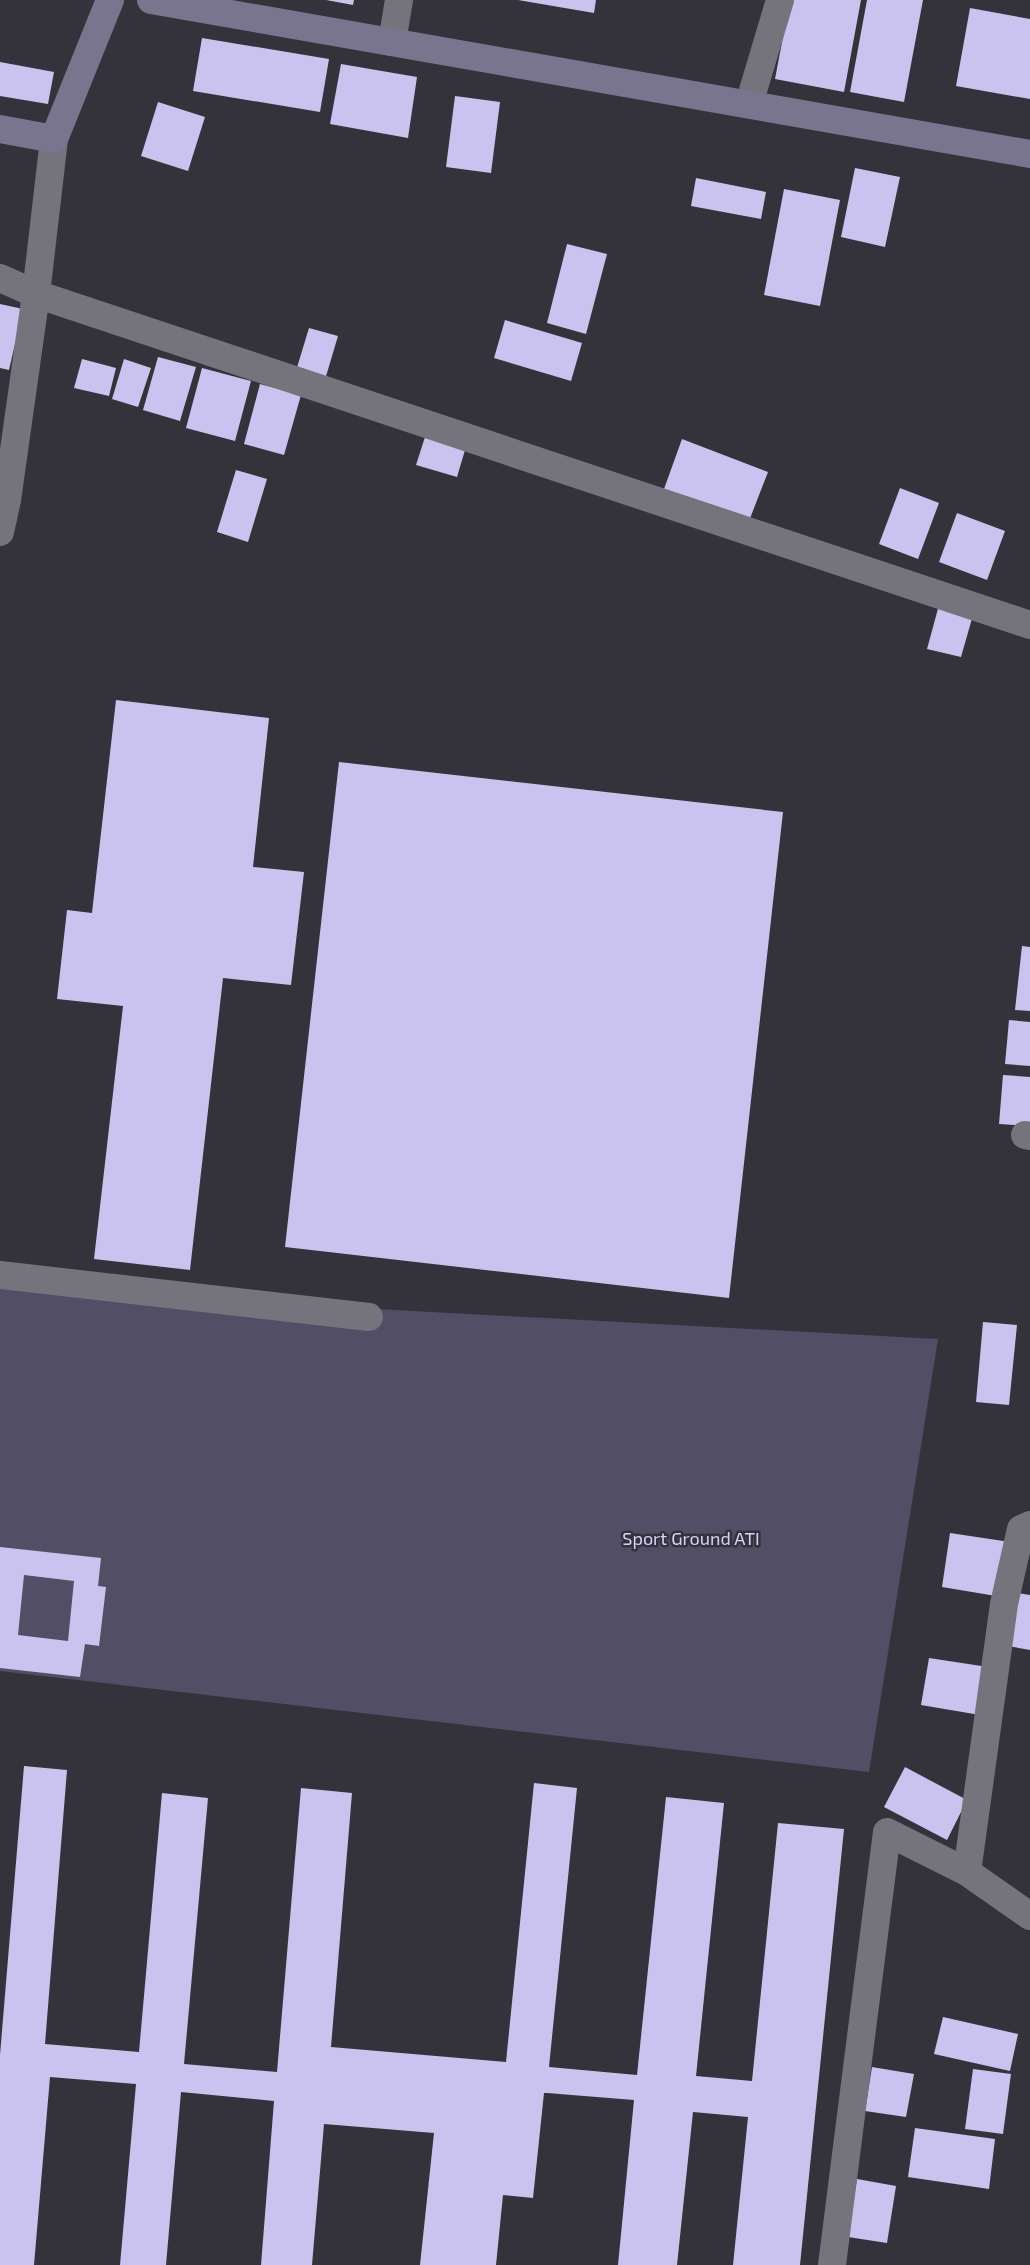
<svg xmlns="http://www.w3.org/2000/svg" width="1030" height="2265" font-family="'Exo 2',sans-serif">
	<rect width="100%" height="100%" fill="#34333b"/>
	<!-- green -->
	<path fill="#524e66" d="M 0,1289 L 938,1339 L 869,1772 L 0,1671 Z"/>
	<!-- building -->
	<path fill="#cac3ef" fill-rule="evenodd" d="M 326,0 L 354,0 L 353,5 Z
		M 518,0 L 596,0 L 594,13 Z
		M 790,0 L 861,0 L 844,92 L 775,79 Z
		M 867,0 L 923,0 L 904,102 L 850,92 Z
		M 970,8 L 1030,19 L 1030,99 L 956,86 Z
		M 202,38 L 329,59 L 320,112 L 193,91 Z
		M 0,62 L 54,72 L 48,104 L 0,96 Z
		M 341,64 L 417,77 L 408,138 L 330,124 Z
		M 455,96 L 500,102 L 491,173 L 446,167 Z
		M 158,102 L 205,117 L 188,171 L 141,156 Z
		M 855,168 L 900,177 L 885,247 L 841,237 Z
		M 696,178 L 766,192 L 761,219 L 691,206 Z
		M 784,189 L 840,200 L 820,306 L 764,295 Z
		M 567,244 L 607,254 L 586,334 L 547,323 Z
		M 0,304 L 23,309 L 9,370 L 0,368 Z
		M 505,320 L 582,343 L 571,381 L 494,358 Z
		M 309,328 L 338,336 L 324,383 L 295,374 Z
		M 158,357 L 196,367 L 180,421 L 143,410 Z
		M 82,359 L 116,368 L 109,396 L 74,388 Z
		M 124,359 L 151,368 L 138,407 L 112,399 Z
		M 202,368 L 251,381 L 235,441 L 186,428 Z
		M 260,384 L 301,395 L 284,455 L 244,444 Z
		M 425,437 L 465,450 L 457,477 L 416,465 Z
		M 682,439 L 768,472 L 749,521 L 664,489 Z
		M 236,470 L 267,479 L 248,542 L 217,532 Z
		M 900,488 L 939,503 L 918,559 L 879,544 Z
		M 957,513 L 1005,531 L 987,580 L 939,562 Z
		M 939,605 L 973,615 L 961,657 L 927,649 Z
		M 116,700 L 269,718 L 253,867 L 304,872 L 291,985 L 223,978 L 190,1270 L 94,1259 L 123,1006 L 57,999 L 67,910 L 92,913 Z
		M 339,762 L 783,812 L 729,1298 L 285,1247 Z
		M 1022,946 L 1030,947 L 1030,1011 L 1015,1010 Z
		M 1009,1020 L 1030,1022 L 1030,1066 L 1005,1064 Z
		M 1003,1075 L 1030,1077 L 1030,1126 L 999,1124 Z
		M 983,1322 L 1017,1325 L 1009,1405 L 976,1402 Z
		M 950,1533 L 1010,1542 L 1002,1597 L 942,1587 Z
		M 0,1547 L 101,1558 L 98,1586 L 106,1587 L 99,1646 L 85,1644 L 80,1677 L 0,1668 ZM 24,1575 L 74,1581 L 68,1641 L 18,1635 Z
		M 1012,1592 L 1030,1595 L 1030,1650 L 1003,1645 Z
		M 929,1658 L 988,1667 L 980,1715 L 921,1705 Z
		M 24,1766 L 67,1770 L 45,2044 L 139,2052 L 162,1793 L 208,1798 L 184,2064 L 277,2072 L 301,1788 L 352,1793 L 331,2047 L 506,2062 L 534,1783 L 577,1788 L 549,2067 L 637,2075 L 666,1797 L 724,1803 L 696,2076 L 752,2081 L 778,1823 L 844,1829 L 800,2265 L 733,2265 L 748,2117 L 693,2112 L 677,2265 L 618,2265 L 634,2100 L 547,2093 L 544,2093 L 533,2198 L 503,2195 L 496,2265 L 420,2265 L 434,2133 L 324,2124 L 312,2265 L 261,2265 L 274,2101 L 181,2092 L 166,2265 L 120,2265 L 136,2084 L 50,2077 L 34,2265 L 0,2265 L 0,2055 Z
		M 905,1767 L 967,1800 L 947,1840 L 884,1807 Z
		M 943,2017 L 1018,2034 L 1010,2071 L 934,2054 Z
		M 872,2067 L 914,2074 L 906,2117 L 865,2111 Z
		M 973,2069 L 1011,2074 L 1003,2134 L 965,2129 Z
		M 915,2128 L 995,2139 L 989,2189 L 908,2177 Z
		M 857,2179 L 896,2186 L 887,2243 L 848,2237 Z"/>
	<g fill="none" stroke-linecap="round" stroke-linejoin="round">
		<!-- street -->
		<path stroke="#75747d" stroke-width="28" d="M 392,42 L 399,0
			M 749,104 L 780,0
			M 54,139 L 36,294 L 1030,625
			M 0,278 L 36,294 L 7,500 L 0,532
			M 1025,1135 L 1030,1136
			M 0,1275 L 369,1317
			M 967,1872 L 1004,1604 L 1021,1529 L 1030,1525
			M 832,2265 L 887,1832 L 967,1872 L 1030,1916"/>
		<!-- secondary -->
		<path stroke="#79758e" stroke-width="28" d="M 151,0 L 1030,154
			M 0,129 L 54,139 L 110,0"/>
	</g>
	<g text-anchor="middle" dominant-baseline="central" stroke-width="5" stroke-linejoin="round" paint-order="stroke">
		<!-- park labels -->
		<g font-size="18" fill="#d9d3fb" stroke="#34333b">
			<text x="691" y="1538">Sport Ground ATI</text>
		</g>
	</g>
</svg>
